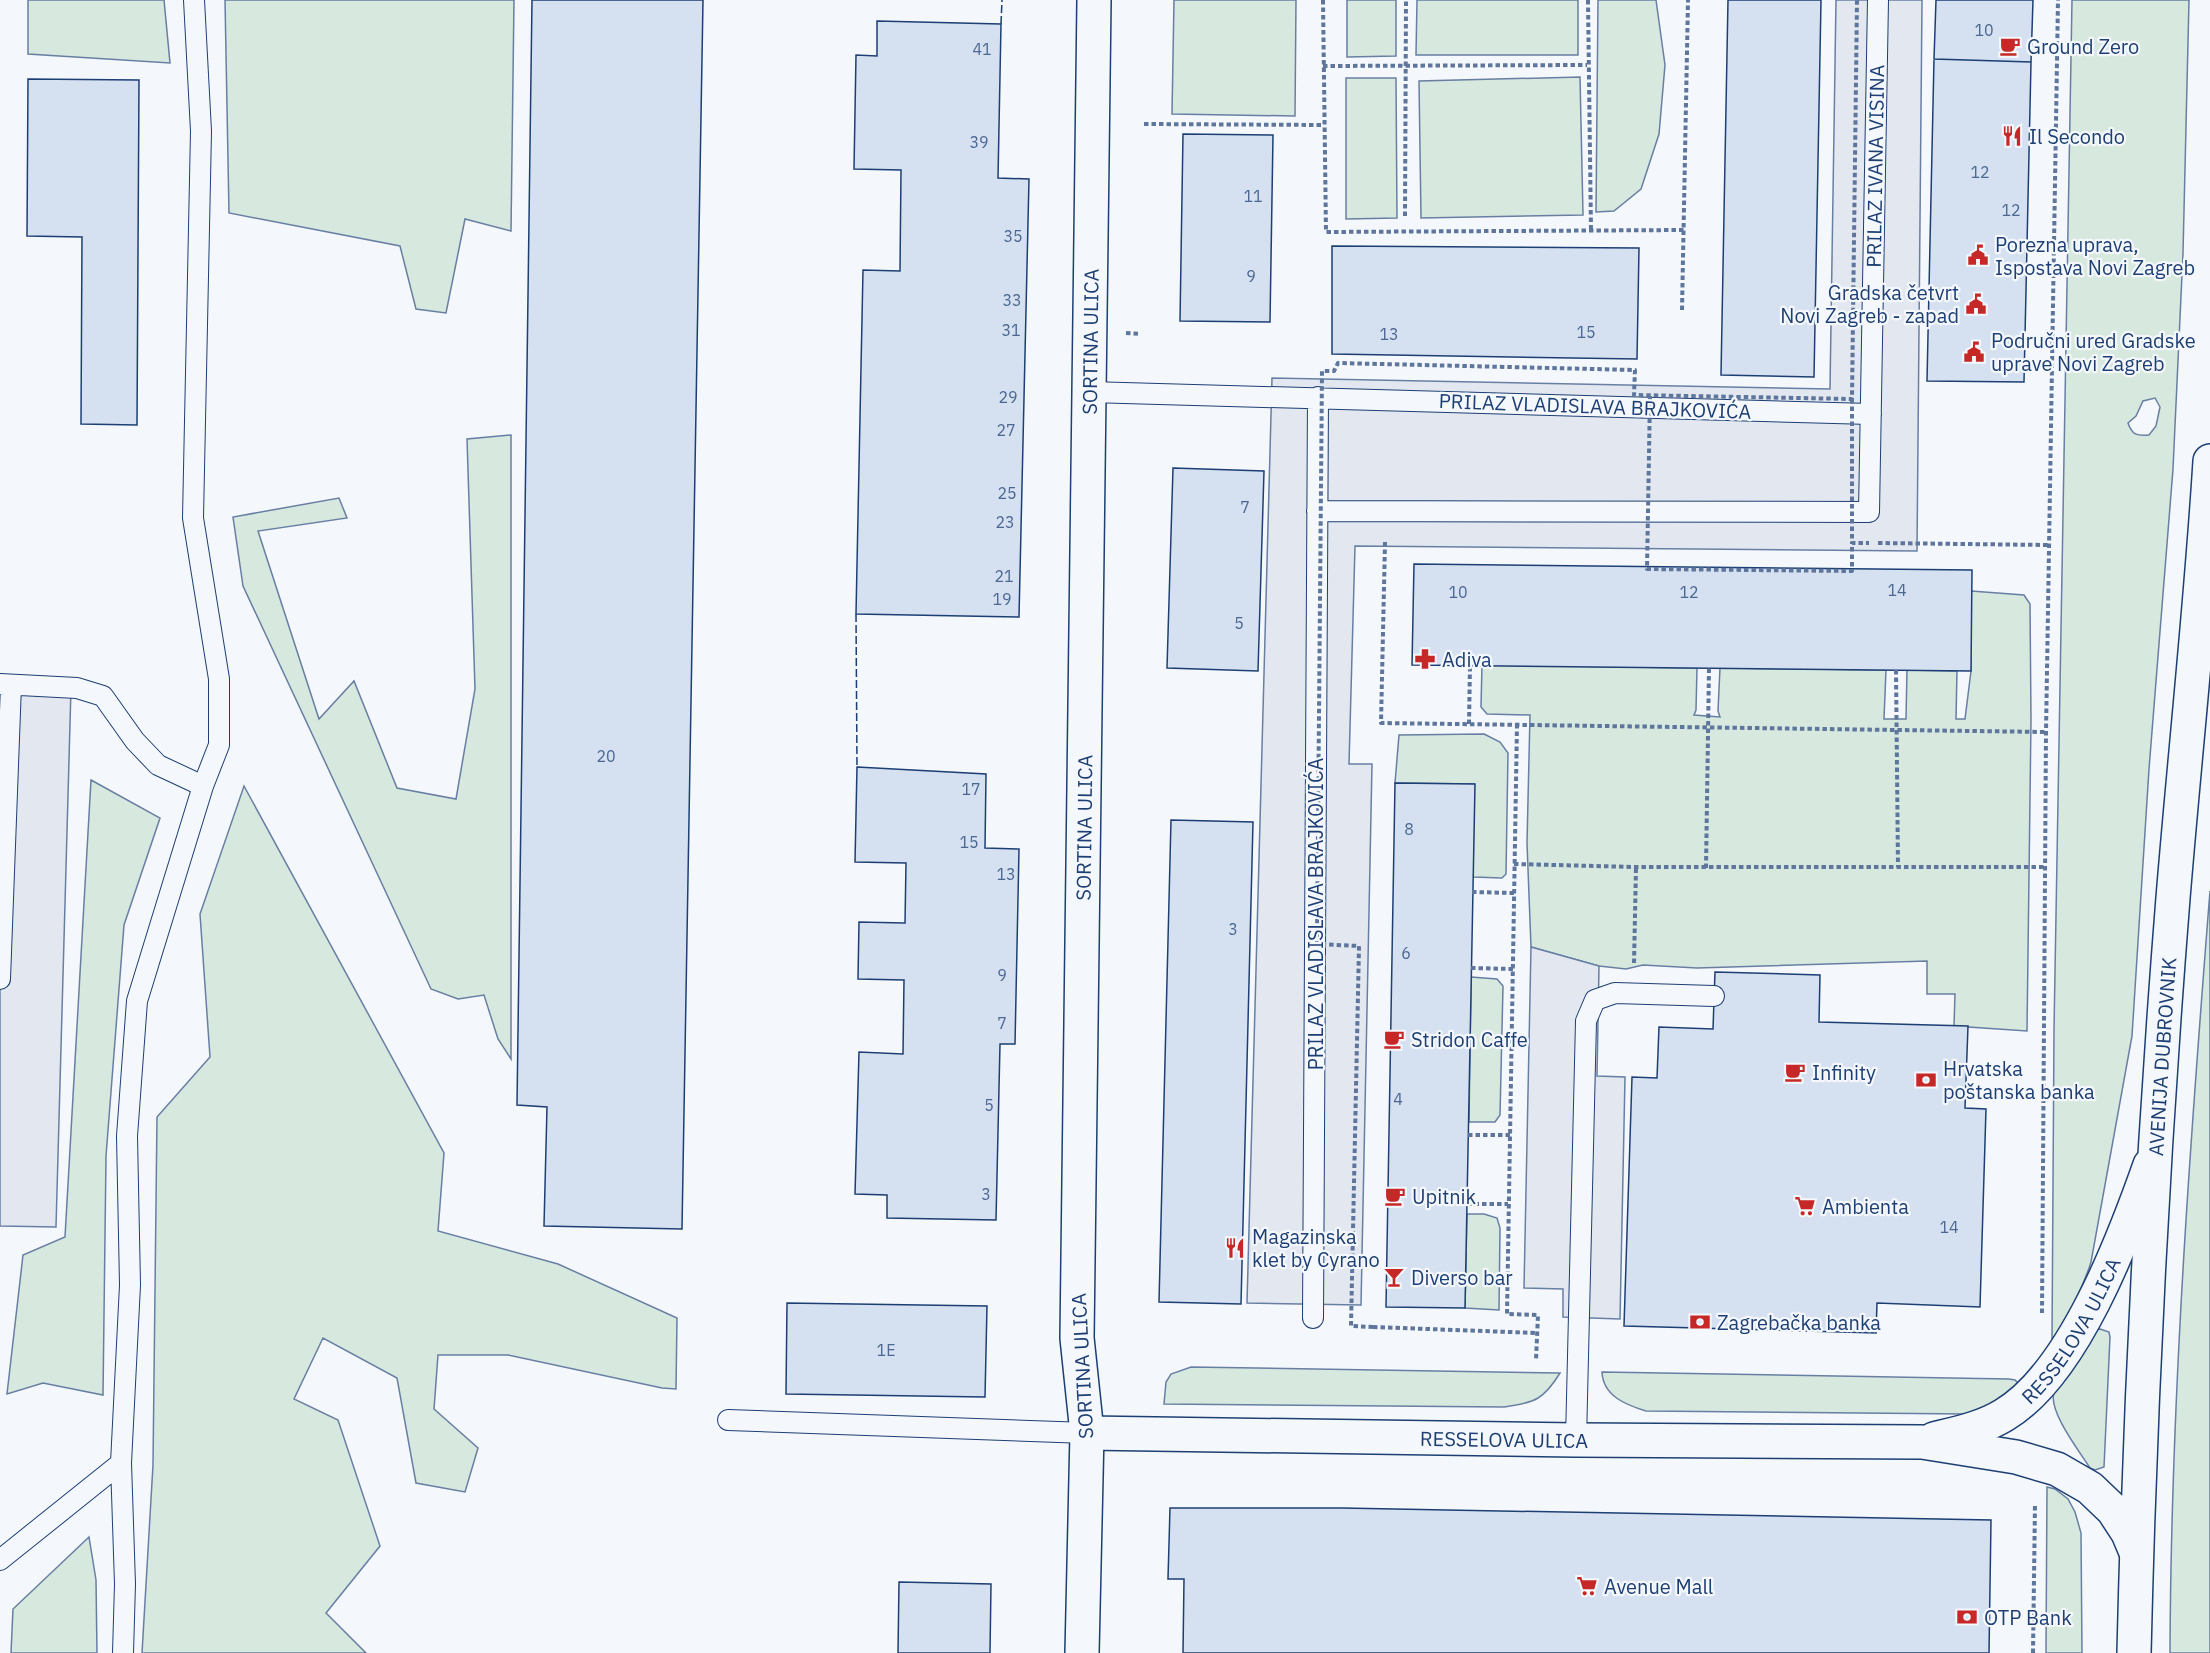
<svg xmlns="http://www.w3.org/2000/svg" width="2210" height="1653" font-family="'IBM Plex Sans',sans-serif">
	<rect width="100%" height="100%" fill="#f4f7fb"/>
	<!-- green -->
	<path fill="#d7e8df" stroke="#687fa3" stroke-width="1.5" fill-rule="evenodd" d="M 28,0 L 164,0 L 170,63 L 28,54 Z
		M 225,0 L 514,0 L 511,231 L 465,219 L 446,313 L 416,309 L 400,246 L 229,213 Z
		M 1174,0 L 1296,0 L 1295,116 L 1172,114 Z
		M 1347,0 L 1396,0 L 1396,56 L 1347,57 Z
		M 1417,0 L 1578,0 L 1578,55 L 1416,55 Z
		M 1598,0 L 1656,0 L 1665,65 L 1659,134 L 1641,189 L 1614,211 L 1596,212 Z
		M 2072,0 L 2189,0 L 2183,253 L 2173,469 L 2149,769 L 2132,1036 L 2091,1262 C 2082,1291 2068,1315 2052,1341 L 2054,1030 ZM 2155,398 L 2160,407 L 2156,426 L 2149,435 C 2137,436 2132,435 2128,423 L 2136,416 L 2143,401 Z
		M 1580,77 L 1583,215 L 1421,218 L 1419,81 Z
		M 1346,78 L 1396,78 L 1397,218 L 1346,219 Z
		M 511,435 L 511,1059 L 498,1039 L 484,995 L 458,999 L 431,989 L 243,586 L 233,517 L 339,498 L 347,518 L 258,531 L 319,719 L 354,681 L 397,788 L 456,799 L 475,689 L 467,439 Z
		M 1971,591 L 2024,595 L 2030,604 L 2031,720 L 2027,1031 L 1954,1026 L 1955,994 L 1927,994 L 1927,961 L 1697,968 L 1643,965 L 1626,969 L 1599,966 L 1531,947 L 1527,843 L 1530,715 L 1487,714 L 1481,707 L 1482,665 L 1697,668 L 1696,710 L 1694,715 L 1720,717 L 1718,711 L 1720,668 L 1886,670 L 1884,719 L 1906,719 L 1907,670 L 1957,671 L 1956,719 L 1965,719 L 1971,671 Z
		M 1484,734 L 1500,742 L 1508,753 L 1506,874 L 1502,878 L 1473,877 L 1474,784 L 1395,783 L 1399,735 Z
		M 91,780 L 160,818 L 124,925 L 106,1156 L 103,1395 L 43,1383 L 7,1394 L 23,1255 L 65,1237 Z
		M 244,786 L 444,1153 L 438,1231 L 558,1264 L 677,1318 L 676,1389 L 662,1388 L 508,1355 L 438,1355 L 434,1409 L 478,1448 L 465,1492 L 416,1483 L 397,1378 L 323,1338 L 294,1399 L 338,1420 L 380,1546 L 326,1613 L 366,1653 L 142,1653 L 153,1465 L 157,1117 L 210,1057 L 200,914 Z
		M 2210,891 L 2210,1653 L 2170,1653 C 2171,1399 2190,1144 2210,891 Z
		M 1471,977 L 1497,979 L 1503,986 L 1500,1115 L 1495,1122 L 1469,1122 Z
		M 1467,1214 L 1484,1214 L 1497,1218 L 1500,1228 L 1499,1310 L 1465,1308 Z
		M 2100,1329 L 2109,1332 L 2110,1337 L 2104,1467 L 2095,1470 L 2090,1468 C 2080,1452 2048,1411 2054,1393 C 2058,1379 2086,1344 2096,1330 Z
		M 1191,1367 L 1560,1373 C 1544,1399 1535,1403 1504,1407 L 1164,1404 L 1166,1382 L 1171,1374 Z
		M 1602,1372 L 2009,1379 L 2015,1380 L 2020,1385 L 1999,1404 L 1967,1414 L 1646,1411 C 1626,1405 1603,1396 1602,1372 Z
		M 2047,1487 L 2055,1489 L 2068,1499 L 2075,1512 L 2081,1533 L 2082,1653 L 2046,1653 Z
		M 89,1537 L 96,1580 L 97,1653 L 11,1653 L 13,1609 Z"/>
	<!-- parking -->
	<path fill="#e3e8f0" stroke="#687fa3" stroke-width="1.5" d="M 1836,0 L 1922,0 L 1917,551 L 1355,546 L 1349,764 L 1372,764 L 1361,1305 L 1247,1303 L 1272,378 L 1830,389 Z
		M 0,684 L 71,688 L 56,1227 L 0,1226 Z
		M 1531,947 L 1599,966 L 1597,1076 L 1625,1077 L 1620,1319 L 1563,1317 L 1563,1289 L 1524,1288 Z"/>
	<!-- building -->
	<path fill="#d5e0f0" stroke="#1d3f73" stroke-width="1.5" d="M 532,0 L 703,0 L 682,1229 L 544,1226 L 547,1107 L 517,1105 Z
		M 1728,0 L 1821,0 L 1814,377 L 1721,375 Z
		M 1936,0 L 2033,0 L 2031,62 L 1934,59 Z
		M 877,21 L 1001,24 L 998,178 L 1029,179 L 1019,617 L 856,614 L 863,270 L 900,271 L 901,170 L 854,169 L 856,55 L 877,56 Z
		M 1934,59 L 2031,62 L 2024,382 L 1927,381 Z
		M 28,79 L 139,80 L 137,425 L 81,424 L 82,237 L 27,236 Z
		M 1183,134 L 1273,135 L 1270,322 L 1180,321 Z
		M 1332,246 L 1639,248 L 1637,359 L 1332,354 Z
		M 1173,468 L 1264,471 L 1258,671 L 1167,668 Z
		M 1414,564 L 1972,570 L 1971,671 L 1412,665 Z
		M 857,767 L 986,774 L 985,848 L 1019,849 L 1015,1044 L 1000,1044 L 996,1220 L 887,1218 L 887,1195 L 855,1194 L 859,1052 L 903,1054 L 904,980 L 858,979 L 859,922 L 905,923 L 906,863 L 855,862 Z
		M 1395,783 L 1475,784 L 1465,1308 L 1386,1307 Z
		M 1171,820 L 1253,822 L 1241,1304 L 1159,1302 Z
		M 1715,972 L 1820,975 L 1819,1022 L 1968,1026 L 1965,1108 L 1986,1109 L 1980,1307 L 1877,1303 L 1876,1333 L 1624,1326 L 1632,1077 L 1657,1078 L 1659,1027 L 1713,1029 Z
		M 787,1303 L 987,1306 L 985,1397 L 786,1394 Z
		M 1170,1508 L 1342,1508 L 1991,1520 L 1989,1653 L 1183,1653 L 1184,1579 L 1168,1579 Z
		M 899,1582 L 991,1584 L 990,1653 L 898,1653 Z"/>
	<g fill="none" stroke-linecap="round" stroke-linejoin="round">
		<!-- lane casing -->
		<g stroke="#1d3f73" stroke-width="22">
			<path id="lane" d="M 1089,392 L 1871,414
				M 1317,511 L 1869,512 L 1878,0
				M 0,684 L 77,688 L 103,696 L 135,741 L 158,765 L 203,786
				M 0,979 L 11,685
				M 1313,1318 L 1318,397
				M 728,1420 L 1087,1433
				M 1576,1440 L 1586,1021 L 1595,1000 L 1615,993 L 1714,996
				M 0,1560 L 121,1463
				M 123,1653 L 125,1584 L 121,1463 L 130,1285 L 127,1136 L 137,1001 L 203,786 L 219,745 L 219,679 L 193,518 L 201,131 L 194,0"/>
		</g>
		<!-- street casing -->
		<g stroke="#1d3f73" stroke-width="36">
			<g id="street">
				<path id="s1" d="M 1087,1433 L 1576,1440 L 1922,1442 L 2016,1457 L 2057,1469 L 2090,1488 L 2113,1510 L 2128,1533 L 2136,1552"/>
				<path id="s2" d="M 1934,1439 C 1958,1433 1983,1428 2004,1415 C 2073,1374 2124,1239 2150,1165"/>
				<path id="s3" d="M 1082,1653 L 1087,1433 L 1077,1338 L 1094,0"/>
			</g>
		</g>
		<!-- secondary casing -->
		<g stroke="#1d3f73" stroke-width="36">
			<g id="secondary">
				<path id="s4" d="M 2134,1653 C 2140,1401 2153,1149 2173,898 C 2185,752 2201,607 2210,461"/>
			</g>
		</g>
		<!-- path -->
		<path stroke="#5e769c" stroke-width="4" stroke-dasharray="4.5 3" stroke-linecap="butt" d="M 1323,0 L 1326,232 L 1684,230
			M 1588,0 L 1591,231
			M 1323,66 L 1587,65
			M 1144,124 L 1324,125
			M 1405,216 L 1406,0
			M 1682,310 L 1688,0
			M 1126,333 L 1141,334
			M 1385,542 L 1381,723 L 2046,732
			M 1878,543 L 2049,545
			M 1896,670 L 1898,867
			M 1469,724 L 1470,665
			M 1517,724 L 1507,1314 L 1538,1315 L 1536,1360
			M 1514,864 L 1636,867 L 2045,867
			M 1706,868 L 1709,668
			M 1472,892 L 1514,893
			M 1634,963 L 1636,867
			M 1471,968 L 1513,969
			M 1468,1135 L 1510,1135
			M 1467,1204 L 1508,1204
			M 2042,1313 L 2046,732 L 2058,0
			M 1373,1327 L 1537,1333
			M 2033,1653 L 2035,1503"/>
		<!-- lane -->
		<use href="#lane" stroke="#f4f7fb" stroke-width="20"/>
		<!-- street -->
		<use href="#street" stroke="#f4f7fb" stroke-width="33"/>
		<!-- secondary -->
		<use href="#secondary" stroke="#f4f7fb" stroke-width="33"/>
		<!-- path-bridge -->
		<path stroke="#5e769c" stroke-width="4" stroke-dasharray="4.5 3" stroke-linecap="butt" d="M 1650,396 L 1647,569 L 1852,571 L 1852,543 L 1869,543
			M 1852,399 L 1852,543
			M 1373,1327 L 1351,1326 L 1359,946 L 1317,944 L 1322,371 L 1334,371 L 1338,363 L 1635,370 L 1634,395 L 1852,399 L 1857,0"/>
		<!-- fence -->
		<path stroke="#1d3f73" stroke-width="1.5" stroke-dasharray="8 3" stroke-linecap="butt" d="M 1001,24 L 1002,0
			M 856,614 L 857,767"/>
	</g>
	<!-- icons -->
	<defs>
		<g id="cafe-bare" transform="scale(1.62)"><path d="M-5.5-4.5H6V0H3Q3 3.5 0 3.5H-2.5Q-5.5 3.5-5.5 0ZM3-3.2v2h1.7v-2ZM-6 4.5H4V6H-6Z" fill="#c62828" stroke="#f4f7fb" stroke-width="2.5" paint-order="stroke"/></g>
		<g id="restaurant-bare" transform="scale(1.62)"><path d="M-5-6h1v4h1v-4h1v4h1v-4h1v5L-1.5 .5V6h-2V.5L-5-1ZM5-6V6H3V1.5H1.5Q1.5-4 5-6Z" fill="#c62828" stroke="#f4f7fb" stroke-width="2.5" paint-order="stroke"/></g>
		<g id="civic-bare" transform="scale(1.62)"><path d="M-.6-6.5H3V-4.5H.6V-3L4-1V1h2V6H-6V1h2V-1L-.6-3ZM-1.2 2.5V6h2.4V2.5Z" fill="#c62828" stroke="#f4f7fb" stroke-width="2.5" paint-order="stroke"/></g>
		<g id="pharmacy-bare" transform="scale(1.62)"><path d="M-2-6h4v4h4v4h-4v4h-4v-4h-4v-4h4Z" fill="#c62828" stroke="#f4f7fb" stroke-width="2.5" paint-order="stroke"/></g>
		<g id="bank-bare" transform="scale(1.62)"><path d="M-6-4H6V4H-6ZM0-2.3a2.3 2.3 0 1 0 0 4.6a2.3 2.3 0 1 0 0-4.6Z" fill="#c62828" stroke="#f4f7fb" stroke-width="2.5" paint-order="stroke"/></g>
		<g id="supermarket-bare" transform="scale(1.62)"><path d="M-6-5.5h2.5l.6 2H6L4.5 2H-2.5L-4.4-4H-6ZM-1.5 3.2a1.3 1.3 0 1 0 .1 0ZM3 3.2a1.3 1.3 0 1 0 .1 0Z" fill="#c62828" stroke="#f4f7fb" stroke-width="2.5" paint-order="stroke"/></g>
		<g id="bar-bare" transform="scale(1.62)"><path d="M-6-5H6L.8 .8V4.5H3.5V6h-7V4.5H-.8V.8Z" fill="#c62828" stroke="#f4f7fb" stroke-width="2.5" paint-order="stroke"/></g>
	</defs>
	<g fill-rule="evenodd">
		<use href="#cafe-bare" x="2010" y="46"/>
		<use href="#restaurant-bare" x="2012" y="136"/>
		<use href="#civic-bare" x="1978" y="255"/>
		<use href="#civic-bare" x="1976" y="304"/>
		<use href="#civic-bare" x="1974" y="352"/>
		<use href="#pharmacy-bare" x="1425" y="659"/>
		<use href="#cafe-bare" x="1394" y="1039"/>
		<use href="#cafe-bare" x="1795" y="1072"/>
		<use href="#bank-bare" x="1926" y="1080"/>
		<use href="#cafe-bare" x="1395" y="1196"/>
		<use href="#supermarket-bare" x="1805" y="1206"/>
		<use href="#restaurant-bare" x="1235" y="1248"/>
		<use href="#bar-bare" x="1394" y="1277"/>
		<use href="#bank-bare" x="1700" y="1322"/>
		<use href="#supermarket-bare" x="1587" y="1586"/>
		<use href="#bank-bare" x="1967" y="1617"/>
	</g>
	<g text-anchor="middle" dominant-baseline="central" stroke-width="4.5" stroke-linejoin="round" paint-order="stroke">
		<!-- number labels -->
		<g font-size="16" fill="#4b6792">
			<text x="1984" y="30">10</text>
			<text x="982" y="49">41</text>
			<text x="979" y="142">39</text>
			<text x="1980" y="172">12</text>
			<text x="1253" y="196">11</text>
			<text x="2011" y="210">12</text>
			<text x="1013" y="236">35</text>
			<text x="1251" y="276">9</text>
			<text x="1012" y="300">33</text>
			<text x="1011" y="330">31</text>
			<text x="1586" y="332">15</text>
			<text x="1389" y="334">13</text>
			<text x="1008" y="397">29</text>
			<text x="1006" y="430">27</text>
			<text x="1007" y="493">25</text>
			<text x="1245" y="507">7</text>
			<text x="1005" y="522">23</text>
			<text x="1004" y="576">21</text>
			<text x="1897" y="590">14</text>
			<text x="1458" y="592">10</text>
			<text x="1689" y="592">12</text>
			<text x="1002" y="599">19</text>
			<text x="1239" y="623">5</text>
			<text x="606" y="756">20</text>
			<text x="971" y="789">17</text>
			<text x="1409" y="829">8</text>
			<text x="969" y="842">15</text>
			<text x="1006" y="874">13</text>
			<text x="1233" y="929">3</text>
			<text x="1406" y="953">6</text>
			<text x="1002" y="975">9</text>
			<text x="1002" y="1023">7</text>
			<text x="1398" y="1099">4</text>
			<text x="989" y="1105">5</text>
			<text x="986" y="1194">3</text>
			<text x="1949" y="1227">14</text>
			<text x="886" y="1350">1E</text>
		</g>
		<!-- poi labels -->
		<g font-size="20" fill="#1d3f73" stroke="#f4f7fb" text-anchor="start">
			<text x="2027" y="46">Ground Zero</text>
			<text x="2029" y="136">Il Secondo</text>
			<text x="1995" y="244">Porezna uprava,<tspan x="1995" dy="23">Ispostava Novi Zagreb</tspan></text>
			<text x="1959" y="292" text-anchor="end">Gradska četvrt<tspan x="1959" dy="23">Novi Zagreb - zapad</tspan></text>
			<text x="1991" y="340">Područni ured Gradske<tspan x="1991" dy="23">uprave Novi Zagreb</tspan></text>
			<text x="1442" y="659">Adiva</text>
			<text x="1411" y="1039">Stridon Caffe</text>
			<text x="1943" y="1068">Hrvatska<tspan x="1943" dy="23">poštanska banka</tspan></text>
			<text x="1812" y="1072">Infinity</text>
			<text x="1412" y="1196">Upitnik</text>
			<text x="1822" y="1206">Ambienta</text>
			<text x="1252" y="1236">Magazinska<tspan x="1252" dy="23">klet by Cyrano</tspan></text>
			<text x="1411" y="1277">Diverso bar</text>
			<text x="1717" y="1322">Zagrebačka banka</text>
			<text x="1604" y="1586">Avenue Mall</text>
			<text x="1984" y="1617">OTP Bank</text>
		</g>
		<!-- street labels -->
		<g font-size="20" fill="#1d3f73" stroke="#f4f7fb">
			<text transform="translate(1875 166) rotate(-89)">PRILAZ IVANA VISINA</text>
			<text stroke="none"><textPath href="#s3" startOffset="1312">SORTINA ULICA</textPath></text>
			<text transform="translate(1595 406) rotate(2)">PRILAZ VLADISLAVA BRAJKOVIĆA</text>
			<text stroke="none"><textPath href="#s3" startOffset="826">SORTINA ULICA</textPath></text>
			<text transform="translate(1315 914) rotate(-90)">PRILAZ VLADISLAVA BRAJKOVIĆA</text>
			<text stroke="none"><textPath href="#s4" startOffset="597">AVENIJA DUBROVNIK</textPath></text>
			<text stroke="none"><textPath href="#s2" startOffset="184">RESSELOVA ULICA</textPath></text>
			<text transform="translate(1082 1366) rotate(-93)">SORTINA ULICA</text>
			<text stroke="none"><textPath href="#s1" startOffset="417">RESSELOVA ULICA</textPath></text>
		</g>
	</g>
</svg>
